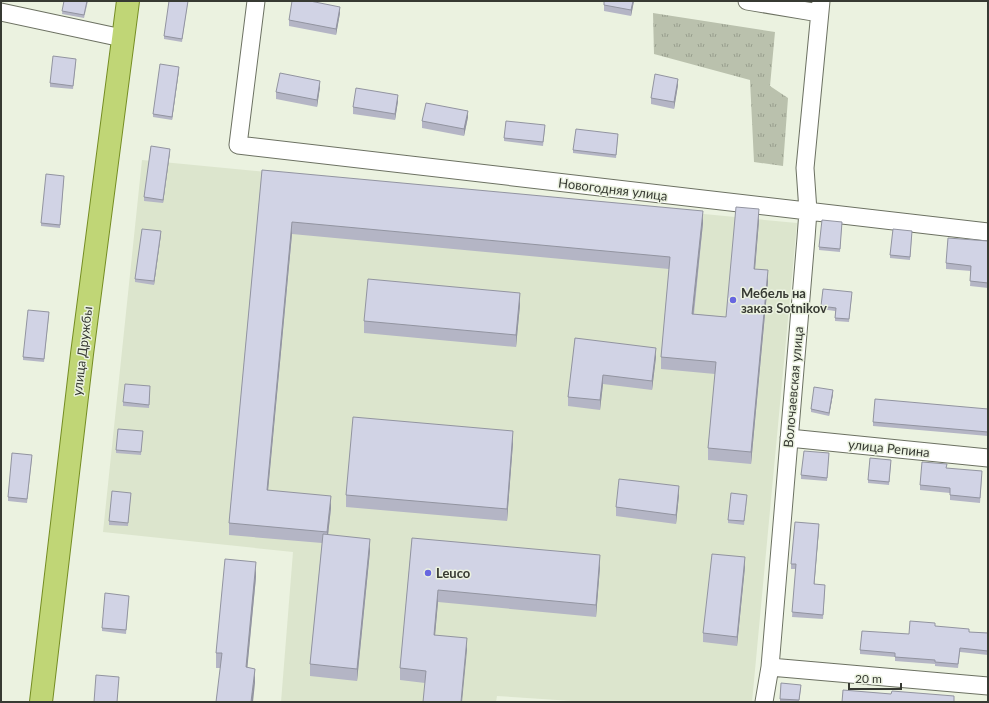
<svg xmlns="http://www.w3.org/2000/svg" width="989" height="703" font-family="Lato,sans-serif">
	<defs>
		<pattern id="grass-tufts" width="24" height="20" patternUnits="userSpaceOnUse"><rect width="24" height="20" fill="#bac1ad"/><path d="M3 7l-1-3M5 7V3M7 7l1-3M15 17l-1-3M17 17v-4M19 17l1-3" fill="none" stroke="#989e8d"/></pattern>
	</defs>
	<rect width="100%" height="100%" fill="#ebf2e0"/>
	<!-- built -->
	<path fill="#dce5cd" d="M 142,160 L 797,223 L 752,702 L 587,702 L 497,696 L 496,702 L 281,702 L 293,552 L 103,532 Z"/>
	<!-- grass -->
	<path fill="url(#grass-tufts)" d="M 653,13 L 775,32 L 770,86 L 788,98 L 783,166 L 754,162 L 750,80 L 654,54 Z"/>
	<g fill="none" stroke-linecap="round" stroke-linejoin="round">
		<!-- minor casing -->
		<g stroke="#6c7162" stroke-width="19">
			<path id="minor" d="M 256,1 L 238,145 L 988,232
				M 747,1 L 819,13
				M 1,12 L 122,38
				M 789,438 L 988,458
				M 770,667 L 988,686
				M 764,702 L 770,667 L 806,238 L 808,211 L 805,168 L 821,1"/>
		</g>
		<!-- primary casing -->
		<g stroke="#758d23" stroke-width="24">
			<path id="primary" d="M 41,702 L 82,354 L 128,1"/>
		</g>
		<!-- minor -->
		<use href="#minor" stroke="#fff" stroke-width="17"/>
		<!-- primary -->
		<use href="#primary" stroke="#c0d676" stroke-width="22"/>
	</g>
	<!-- wall -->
	<path fill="#b4b5c5" d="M 64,1 L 88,1 L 84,18 L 62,14 Z
		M 188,1 L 182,42 L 164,39 L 164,36 Z
		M 604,1 L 634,1 L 631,16 L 604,11 Z
		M 340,13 L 336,35 L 289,26 L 289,20 Z
		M 76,62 L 73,89 L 50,87 L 50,83 Z
		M 179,70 L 172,120 L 153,117 L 153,114 Z
		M 678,85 L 674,109 L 651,104 L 651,98 Z
		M 320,87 L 317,107 L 276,99 L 276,92 Z
		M 398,101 L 395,120 L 353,114 L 353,107 Z
		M 468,117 L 464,136 L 422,128 L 422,121 Z
		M 545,128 L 543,146 L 504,141 L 504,138 Z
		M 618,137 L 616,158 L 573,153 L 573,150 Z
		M 170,152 L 163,203 L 144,201 L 144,197 Z
		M 262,170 L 703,223 L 694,314 L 726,317 L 759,221 L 755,269 L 768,282 L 751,464 L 708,460 L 708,448 L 715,374 L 661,369 L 661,357 L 669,269 L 292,234 L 268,490 L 331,508 L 328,535 L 370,551 L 357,681 L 310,676 L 310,664 L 322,543 L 229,535 L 229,523 Z
		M 64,179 L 60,228 L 41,226 L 41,223 Z
		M 842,222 L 840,252 L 819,250 L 819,247 Z
		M 161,234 L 154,285 L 135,282 L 135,279 Z
		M 912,234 L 910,260 L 890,258 L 890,255 Z
		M 988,241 L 988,288 L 970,286 L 971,271 L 946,269 L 946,263 Z
		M 852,295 L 849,322 L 835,321 L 835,311 L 821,309 L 821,306 Z
		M 520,305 L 516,347 L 364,333 L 364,321 Z
		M 49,315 L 44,362 L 23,360 L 23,357 Z
		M 575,338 L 656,357 L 652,390 L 603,384 L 600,410 L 568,406 L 568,397 Z
		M 150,390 L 149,408 L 123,406 L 123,402 Z
		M 833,394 L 829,416 L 811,412 L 811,409 Z
		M 988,409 L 988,436 L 873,426 L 873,422 Z
		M 143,431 L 141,455 L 116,453 L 116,450 Z
		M 513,443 L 507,521 L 346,507 L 346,495 Z
		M 829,453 L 827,481 L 801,479 L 801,475 Z
		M 32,458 L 27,503 L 8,501 L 8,497 Z
		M 891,463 L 889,485 L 868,483 L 868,480 Z
		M 947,468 L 982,476 L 980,503 L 950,500 L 950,493 L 920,490 L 920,485 Z
		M 131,493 L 128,526 L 109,525 L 109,521 Z
		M 679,495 L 676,524 L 616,516 L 616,507 Z
		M 747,498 L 744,525 L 728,523 L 728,520 Z
		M 819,529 L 814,584 L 825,590 L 823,619 L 792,617 L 796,569 L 791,569 L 791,564 Z
		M 412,538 L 600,567 L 596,617 L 438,602 L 435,635 L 467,650 L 425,683 L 400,680 L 400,668 Z
		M 745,567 L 737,646 L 703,642 L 703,633 Z
		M 256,577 L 247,668 L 255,683 L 220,668 L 216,668 L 216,653 Z
		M 129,596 L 126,634 L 102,631 L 102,628 Z
		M 935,626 L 969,632 L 988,633 L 988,655 L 960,652 L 958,668 L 935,666 L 935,664 L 895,661 L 895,657 L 860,654 L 860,650 Z
		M 801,688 L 799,702 L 780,702 L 780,699 Z"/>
	<!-- shaded-wall -->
	<path fill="#9294a0" d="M 633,1 L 634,1 L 631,16 L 631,10 Z
		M 340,7 L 340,13 L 336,35 L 336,29 Z
		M 179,67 L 179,70 L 172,120 L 172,117 Z
		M 678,79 L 678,85 L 674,109 L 674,102 Z
		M 320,81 L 320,87 L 317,107 L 317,100 Z
		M 398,95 L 398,101 L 395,120 L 395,114 Z
		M 468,111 L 468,117 L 464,136 L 464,129 Z
		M 170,149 L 170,152 L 163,203 L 163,200 Z
		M 759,209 L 759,221 L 754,281 L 754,269 Z
		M 703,211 L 703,223 L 692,326 L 692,314 Z
		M 292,222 L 292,234 L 267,502 L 267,490 Z
		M 161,231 L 161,234 L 154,285 L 154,281 Z
		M 768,270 L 768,282 L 751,464 L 751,452 Z
		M 520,293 L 520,305 L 516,347 L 516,335 Z
		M 656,348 L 656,357 L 652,390 L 652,381 Z
		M 603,375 L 603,384 L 600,410 L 600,400 Z
		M 833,390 L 833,394 L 829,416 L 829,413 Z
		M 513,431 L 513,443 L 507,521 L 507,509 Z
		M 679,486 L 679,495 L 676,524 L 676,515 Z
		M 331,496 L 331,508 L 327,544 L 327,532 Z
		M 819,524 L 819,529 L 814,589 L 814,584 Z
		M 370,539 L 370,551 L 357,681 L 357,669 Z
		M 600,555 L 600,567 L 596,617 L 596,605 Z
		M 745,557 L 745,567 L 737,646 L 737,637 Z
		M 256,562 L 256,577 L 246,682 L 246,667 Z
		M 438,590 L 438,602 L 434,647 L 434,635 Z
		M 467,638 L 467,650 L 462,702 L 461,702 Z
		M 255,669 L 255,683 L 253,702 L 251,702 Z"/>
	<!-- building -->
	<path fill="#d1d3e5" stroke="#9294a0" d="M 64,1 L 87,1 L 84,15 L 62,11 Z
		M 169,1 L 188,1 L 182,39 L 164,36 Z
		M 292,1 L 310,1 L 340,7 L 336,29 L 289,20 Z
		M 604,1 L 633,1 L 631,10 L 604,5 Z
		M 53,56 L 76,59 L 73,86 L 50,83 Z
		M 160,64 L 179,67 L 172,117 L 153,114 Z
		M 280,73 L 320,81 L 317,100 L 276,92 Z
		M 655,74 L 678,79 L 674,102 L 651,98 Z
		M 356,88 L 398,95 L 395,114 L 353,107 Z
		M 426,103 L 468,111 L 464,129 L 422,121 Z
		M 506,121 L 545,125 L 543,142 L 504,138 Z
		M 576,129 L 618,134 L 616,155 L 573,150 Z
		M 151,146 L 170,149 L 163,200 L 144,197 Z
		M 262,170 L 703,211 L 692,314 L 726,317 L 736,207 L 759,209 L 754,269 L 768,270 L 751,452 L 708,448 L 716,362 L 661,357 L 670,257 L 292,222 L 267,490 L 331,496 L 327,532 L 229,523 Z
		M 46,174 L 64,176 L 60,225 L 41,223 Z
		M 822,220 L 842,222 L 840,249 L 819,247 Z
		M 142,229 L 161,231 L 154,281 L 135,279 Z
		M 893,229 L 912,231 L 910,257 L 890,255 Z
		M 948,238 L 988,241 L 988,283 L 970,281 L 971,266 L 946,263 Z
		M 368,279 L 520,293 L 516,335 L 364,321 Z
		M 823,289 L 852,292 L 849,319 L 835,318 L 836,308 L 821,306 Z
		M 28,310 L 49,312 L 44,359 L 23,357 Z
		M 575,338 L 656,348 L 652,381 L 603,375 L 600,400 L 568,397 Z
		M 125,384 L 150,386 L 149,405 L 123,402 Z
		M 814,387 L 833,390 L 829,413 L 811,409 Z
		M 875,399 L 988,409 L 988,432 L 873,422 Z
		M 353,417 L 513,431 L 507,509 L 346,495 Z
		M 118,429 L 143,431 L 141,452 L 116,450 Z
		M 804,451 L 829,453 L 827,478 L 801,475 Z
		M 12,453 L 32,455 L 27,499 L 8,497 Z
		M 870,458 L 891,460 L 889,482 L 868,480 Z
		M 922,462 L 947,464 L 946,468 L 982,471 L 980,498 L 950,495 L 950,488 L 920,485 Z
		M 619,479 L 679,486 L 676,515 L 616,507 Z
		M 112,491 L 131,493 L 128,523 L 109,521 Z
		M 731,493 L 747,495 L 744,521 L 728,520 Z
		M 795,522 L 819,524 L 814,584 L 825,585 L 823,615 L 792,612 L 796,564 L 791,564 Z
		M 323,534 L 370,539 L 357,669 L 310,664 Z
		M 412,538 L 600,555 L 596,605 L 438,590 L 434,635 L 467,638 L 461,702 L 423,702 L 426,671 L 400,668 Z
		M 712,554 L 745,557 L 737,637 L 703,633 Z
		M 225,559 L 256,562 L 246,667 L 255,669 L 251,702 L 216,702 L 222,653 L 216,653 Z
		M 105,593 L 129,596 L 126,630 L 102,628 Z
		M 910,621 L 935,623 L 935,626 L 969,629 L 969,632 L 988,633 L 988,651 L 960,648 L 958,664 L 935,662 L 935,660 L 895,657 L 895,653 L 860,650 L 862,631 L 909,634 Z
		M 96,675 L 119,677 L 117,702 L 94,702 Z
		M 781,683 L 801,685 L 799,700 L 780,699 Z
		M 843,690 L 891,694 L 892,691 L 954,696 L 954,702 L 842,702 Z"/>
	<!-- markers -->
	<g fill="#6766e0" stroke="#ebf2e0" stroke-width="1.5">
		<circle cx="733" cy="300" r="4"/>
		<circle cx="428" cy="573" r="4"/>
	</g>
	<g text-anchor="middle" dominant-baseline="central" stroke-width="3" stroke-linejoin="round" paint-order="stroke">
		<!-- street labels -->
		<g font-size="13" fill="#373a33" stroke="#ebf2e0">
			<text transform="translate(613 189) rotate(7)">Новогодняя улица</text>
			<text transform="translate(82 351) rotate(-83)">улица Дружбы</text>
			<text transform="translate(793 387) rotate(-85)">Волочаевская улица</text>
			<text transform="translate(889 448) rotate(6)">улица Репина</text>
		</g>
		<!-- poi labels -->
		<g font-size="13" font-weight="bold" fill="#373a33" stroke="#ebf2e0" text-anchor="start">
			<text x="741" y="293">Мебель на<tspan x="741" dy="15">заказ Sotnikov</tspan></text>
			<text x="436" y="573">Leuco</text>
		</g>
	</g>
	<!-- border -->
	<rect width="989" height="703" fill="none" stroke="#373a33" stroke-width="4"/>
	<!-- scale -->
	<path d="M849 683v6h52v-6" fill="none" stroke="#373a33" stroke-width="2"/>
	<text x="855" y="683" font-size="12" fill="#373a33" stroke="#ebf2e0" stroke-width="3" paint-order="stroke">20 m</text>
</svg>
